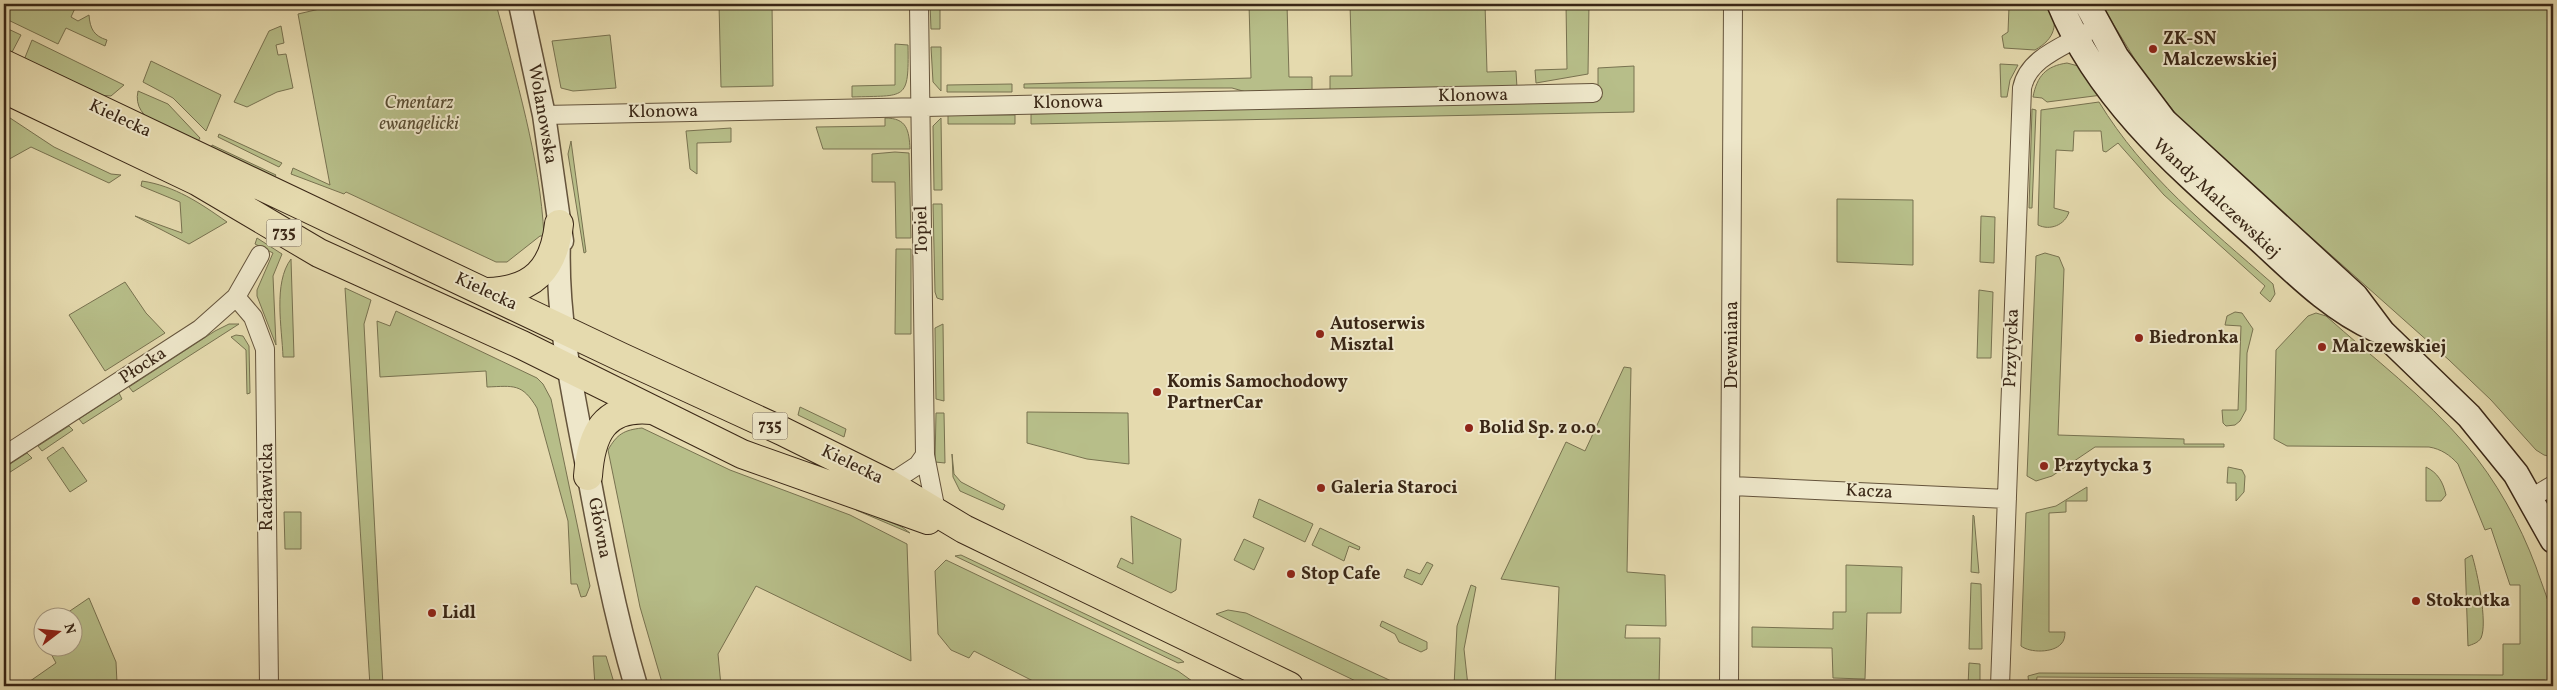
<svg xmlns="http://www.w3.org/2000/svg" width="2557" height="690" font-family="Vollkorn,serif">
	<rect width="100%" height="100%" fill="#e5daae"/>
	<filter id="stains"><feTurbulence type="fractalNoise" baseFrequency=".004" numOctaves="4"/><feColorMatrix values="0 0 0 0 .2 0 0 0 0 .09 0 0 0 0 .02 0 0 0 .5 -.17"/></filter>
	<radialGradient id="worn" r=".72"><stop offset=".6" stop-color="#630" stop-opacity="0"/><stop offset="1" stop-color="#630" stop-opacity=".3"/></radialGradient>
	<!-- green -->
	<path fill="#b7be89" stroke="#787250" d="M 4,4 L 77,4 L 71,17 L 78,21 L 89,15 C 90,29 94,36 107,40 L 105,46 L 66,28 L 58,44 L 4,18 Z
		M 341,4 L 496,4 C 516,78 540,158 544,236 L 540,236 L 507,262 L 496,262 L 346,192 L 344,194 L 291,174 L 293,168 L 330,185 L 298,14 Z
		M 719,4 L 772,4 L 773,86 L 721,87 Z
		M 930,4 L 940,4 L 940,29 L 931,29 Z
		M 1249,4 L 1287,4 L 1289,77 L 1312,77 L 1312,91 L 1250,93 L 1232,88 L 1024,88 L 1024,84 L 1251,78 Z
		M 1350,4 L 1485,4 L 1487,72 L 1516,71 L 1517,88 L 1330,93 L 1330,76 L 1352,76 Z
		M 1566,4 L 1589,4 L 1588,74 L 1536,83 L 1535,70 L 1567,69 Z
		M 2005,4 L 2052,4 C 2057,25 2056,38 2035,50 L 2004,48 L 2002,36 L 2008,32 L 2009,7 L 2004,6 Z
		M 2101,4 L 2553,4 L 2553,457 L 2544,455 L 2536,450 L 2491,400 L 2449,360 L 2184,124 L 2142,71 Z
		M 281,26 L 284,43 L 276,45 L 278,55 L 286,54 L 293,88 L 277,92 L 247,107 L 234,102 L 269,31 Z
		M 4,27 L 21,35 L 11,54 L 4,50 Z
		M 610,35 L 616,88 L 573,91 L 561,88 L 552,41 Z
		M 32,40 L 124,85 L 111,96 L 98,95 L 24,60 Z
		M 895,44 L 908,45 C 909,102 906,95 852,97 L 852,86 L 895,85 Z
		M 931,47 L 941,47 L 941,91 L 933,82 Z
		M 151,61 L 221,95 L 206,131 L 173,98 L 143,82 Z
		M 2067,63 L 2082,67 L 2102,95 L 2047,102 L 2042,98 L 2033,97 C 2037,76 2046,66 2067,63 Z
		M 2000,64 L 2018,65 L 2010,80 L 2007,97 L 2001,97 Z
		M 1634,66 L 1634,112 L 1031,124 L 1031,114 L 1598,100 L 1598,68 Z
		M 1012,84 L 1012,92 L 947,92 L 947,85 Z
		M 138,91 L 168,104 L 200,138 L 197,143 C 175,132 131,122 138,91 Z
		M 2099,102 C 2144,176 2208,227 2273,284 L 2275,294 L 2270,302 L 2260,293 L 2265,286 L 2164,195 L 2118,143 L 2106,152 L 2103,151 L 2101,131 L 2074,131 L 2073,151 L 2056,150 L 2054,208 L 2069,212 C 2065,225 2050,231 2038,225 L 2041,110 Z
		M 2032,109 L 2036,110 L 2032,208 L 2029,208 Z
		M 4,114 L 54,147 L 111,174 L 121,175 L 109,183 L 31,147 L 4,162 Z
		M 948,115 L 1015,115 L 1015,124 L 948,124 Z
		M 885,118 C 907,118 909,130 910,149 L 823,149 L 816,127 L 885,126 Z
		M 941,118 L 942,190 L 934,190 L 933,126 Z
		M 731,128 L 731,142 L 697,143 L 697,174 L 690,169 L 686,131 Z
		M 219,134 L 282,163 L 279,167 L 218,137 Z
		M 571,141 L 586,252 L 584,253 L 568,154 Z
		M 212,145 L 276,175 L 273,179 L 211,149 Z
		M 895,152 L 909,153 L 911,238 L 896,238 L 895,182 L 872,182 L 872,154 Z
		M 142,181 C 175,186 200,203 227,222 L 189,244 L 135,216 L 182,233 L 180,202 L 141,186 Z
		M 1837,199 L 1913,200 L 1913,265 L 1837,262 Z
		M 933,204 L 942,204 L 943,300 L 937,298 L 935,292 Z
		M 1981,216 L 1995,217 L 1994,263 L 1980,262 Z
		M 257,238 L 282,254 L 273,276 L 276,345 L 257,296 L 257,290 L 273,253 L 255,244 Z
		M 896,249 L 911,249 L 911,334 L 895,334 Z
		M 2045,253 L 2059,257 L 2064,269 L 2058,435 L 2184,439 L 2184,444 L 2224,444 L 2224,447 L 2095,447 L 2052,476 L 2036,481 L 2027,476 L 2036,256 Z
		M 291,259 L 294,357 L 283,357 C 282,328 273,283 291,259 Z
		M 125,282 L 146,313 L 165,333 L 105,371 L 69,315 Z
		M 345,288 L 371,300 L 364,324 L 383,686 L 370,686 Z
		M 1979,290 L 1993,292 L 1991,358 L 1977,358 Z
		M 396,311 L 537,378 L 543,384 L 551,399 L 590,586 L 586,596 L 581,597 L 577,584 L 571,584 L 568,521 L 537,408 C 522,383 514,386 487,387 L 486,371 L 380,377 L 377,321 L 390,326 Z
		M 2235,312 L 2242,313 L 2253,329 L 2247,353 L 2246,410 L 2240,421 L 2235,425 L 2226,426 L 2223,423 L 2222,410 L 2238,410 L 2241,326 L 2225,325 L 2227,316 Z
		M 2316,313 L 2326,316 C 2373,358 2425,397 2466,445 C 2496,480 2520,524 2536,567 C 2542,585 2550,603 2553,621 C 2556,642 2553,665 2553,686 L 2545,686 L 2545,680 L 2037,677 L 2036,686 L 2029,686 L 2028,676 L 2039,673 L 2503,675 L 2503,644 L 2520,644 L 2520,585 L 2510,585 L 2491,528 L 2485,530 L 2458,464 C 2450,455 2441,449 2429,447 L 2287,446 L 2274,439 L 2276,350 L 2308,316 Z
		M 229,324 L 239,324 L 133,392 L 129,387 L 215,331 Z
		M 943,324 L 944,401 L 936,399 L 935,328 Z
		M 236,335 L 243,336 L 249,346 L 250,393 L 247,394 L 246,350 L 231,337 Z
		M 1624,367 L 1631,368 L 1627,572 L 1665,575 L 1666,626 L 1626,625 L 1625,638 L 1660,638 L 1659,686 L 1555,686 L 1559,587 L 1501,579 L 1566,442 L 1585,451 Z
		M 119,393 L 122,399 L 83,424 L 79,419 Z
		M 800,407 L 846,429 L 844,437 L 798,415 Z
		M 1027,412 L 1128,413 L 1129,464 L 1087,459 L 1027,443 Z
		M 936,413 L 944,413 L 945,463 L 935,462 Z
		M 69,426 L 73,430 L 42,451 L 38,446 Z
		M 642,428 L 730,470 L 850,515 L 907,544 L 911,661 L 756,586 L 718,654 L 721,686 L 663,686 L 640,607 L 608,450 C 617,434 624,430 642,428 Z
		M 63,447 L 87,481 L 70,492 L 47,458 Z
		M 27,453 L 32,458 L 4,476 L 4,468 Z
		M 952,454 L 954,474 L 961,482 L 1005,505 L 1003,510 L 960,491 L 953,477 Z
		M 2228,467 L 2242,470 L 2245,476 L 2244,492 L 2236,501 L 2236,483 L 2227,483 Z
		M 2426,467 C 2438,473 2443,482 2446,495 L 2441,501 L 2426,501 Z
		M 2087,487 L 2087,501 L 2066,501 L 2066,512 L 2049,513 L 2049,632 L 2065,632 C 2065,637 2064,641 2061,644 C 2053,653 2030,653 2021,646 L 2026,513 L 2056,506 Z
		M 1259,499 L 1313,524 L 1305,542 L 1253,517 Z
		M 856,508 L 902,527 L 910,533 L 856,510 Z
		M 284,512 L 301,512 L 301,549 L 285,549 Z
		M 1973,515 L 1974,516 L 1979,573 L 1971,572 Z
		M 1131,516 L 1181,539 L 1176,590 L 1171,593 L 1117,567 L 1121,558 L 1133,564 Z
		M 1320,528 L 1360,547 L 1359,550 L 1349,546 L 1344,561 L 1312,545 Z
		M 1244,539 L 1264,548 L 1254,570 L 1234,560 Z
		M 961,555 L 1180,659 L 1184,662 L 1178,663 L 955,556 Z
		M 2472,555 C 2477,571 2488,623 2481,638 C 2478,643 2473,644 2468,646 L 2465,559 Z
		M 946,560 L 1178,671 L 1199,686 L 1063,686 L 1052,681 L 1049,686 L 1031,686 L 1033,681 L 974,651 L 969,658 L 951,650 L 938,634 L 935,571 Z
		M 1427,562 L 1433,565 L 1422,585 L 1404,577 L 1407,569 L 1420,574 Z
		M 1846,565 L 1902,567 L 1901,613 L 1867,613 L 1865,679 L 1833,678 L 1832,648 L 1752,647 L 1752,627 L 1833,629 L 1833,612 L 1846,612 Z
		M 1971,583 L 1981,584 L 1982,649 L 1969,649 Z
		M 1471,585 L 1476,587 L 1464,649 L 1468,686 L 1454,686 L 1457,626 Z
		M 89,598 L 116,662 L 117,683 L 122,684 L 122,686 L 23,686 L 56,663 L 48,648 L 72,648 L 72,618 L 61,617 Z
		M 1228,610 L 1246,613 L 1402,686 L 1366,686 L 1216,614 Z
		M 1382,621 L 1427,642 L 1427,649 L 1421,652 L 1399,642 L 1395,634 L 1380,626 Z
		M 593,656 L 606,656 L 615,686 L 595,686 Z
		M 1969,663 L 1980,664 L 1980,686 L 1968,686 Z"/>
	<g fill="none" stroke-linecap="round" stroke-linejoin="round">
		<!-- minor casing -->
		<g stroke="#65543c" stroke-width="20">
			<path id="minor" d="M 919,4 L 925,455 L 936,511
				M 544,115 L 1593,93
				M 236,297 L 253,317 L 265,349 L 269,686
				M 4,456 L 200,329 L 236,297 L 260,255
				M 889,484 L 918,465 L 925,455
				M 1732,486 L 2007,499
				M 2531,498 L 2553,485
				M 1729,686 L 1733,4
				M 2000,686 L 2022,88 C 2028,58 2063,47 2086,33"/>
		</g>
		<!-- tertiary casing -->
		<g stroke="#65543c" stroke-width="25">
			<path id="tertiary" d="M 520,4 L 544,115 L 562,241
				M 559,240 C 556,315 572,389 586,461 C 600,537 614,612 636,686"/>
		</g>
		<!-- secondary casing -->
		<g stroke="#3a2716" stroke-width="28">
			<path id="secondary" d="M 2060,4 C 2100,102 2182,170 2259,239 C 2295,272 2331,309 2376,329
				M 2087,4 L 2116,57 L 2164,121 L 2355,296 L 2382,332 L 2469,416 L 2516,474 L 2553,540"/>
		</g>
		<!-- primary casing -->
		<g stroke="#3a2716" stroke-width="30">
			<path id="primary" d="M 4,64 L 621,357 L 782,431 L 889,484 L 964,529 L 1289,686
				M 4,89 L 197,181 L 319,253 L 522,345 L 742,454 L 928,520
				M 487,292 C 533,291 554,269 559,224
				M 588,476 C 591,434 604,405 652,410"/>
		</g>
		<!-- minor -->
		<use href="#minor" stroke="#eee7ca" stroke-width="18"/>
		<!-- tertiary -->
		<use href="#tertiary" stroke="#eee7ca" stroke-width="22"/>
		<!-- secondary -->
		<use href="#secondary" stroke="#eee7ca" stroke-width="25"/>
		<!-- primary -->
		<use href="#primary" stroke="#e5daae" stroke-width="28"/>
	</g>
	<!-- markers -->
	<g fill="#8f2418" stroke="#eee7ca" stroke-width="2">
		<circle cx="2153" cy="49" r="5"/>
		<circle cx="1320" cy="334" r="5"/>
		<circle cx="2139" cy="338" r="5"/>
		<circle cx="2322" cy="347" r="5"/>
		<circle cx="1157" cy="392" r="5"/>
		<circle cx="1469" cy="428" r="5"/>
		<circle cx="2044" cy="466" r="5"/>
		<circle cx="1321" cy="488" r="5"/>
		<circle cx="1291" cy="574" r="5"/>
		<circle cx="2416" cy="601" r="5"/>
		<circle cx="432" cy="613" r="5"/>
	</g>
	<g text-anchor="middle" dominant-baseline="central" stroke-width="4" stroke-linejoin="round" paint-order="stroke">
		<!-- shield labels -->
		<g fill="#eee7ca" stroke="#70614c" stroke-width="1">
			<rect x="266.5" y="219.5" width="35" height="27" rx="4"/>
			<rect x="752.5" y="412.5" width="35" height="27" rx="4"/>
		</g>
		<g font-size="16" font-weight="bold" fill="#3a2716">
			<text x="284" y="233">735</text>
			<text x="770" y="426">735</text>
		</g>
		<!-- poi labels -->
		<g font-size="18" font-weight="bold" fill="#3a2716" stroke="#eee7ca" text-anchor="start">
			<text x="2163" y="39">ZK-SN<tspan x="2163" dy="21">Malczewskiej</tspan></text>
			<text x="1330" y="324">Autoserwis<tspan x="1330" dy="21">Misztal</tspan></text>
			<text x="2149" y="338">Biedronka</text>
			<text x="2332" y="347">Malczewskiej</text>
			<text x="1167" y="382">Komis Samochodowy<tspan x="1167" dy="21">PartnerCar</tspan></text>
			<text x="1479" y="428">Bolid Sp. z o.o.</text>
			<text x="2054" y="466">Przytycka 3</text>
			<text x="1331" y="488">Galeria Staroci</text>
			<text x="1301" y="574">Stop Cafe</text>
			<text x="2426" y="601">Stokrotka</text>
			<text x="442" y="613">Lidl</text>
		</g>
		<!-- street labels -->
		<g font-size="18" fill="#3a2716" stroke="#eee7ca">
			<text transform="translate(1473 96) rotate(-1)">Klonowa</text>
			<text transform="translate(1068 103) rotate(-1)">Klonowa</text>
			<text transform="translate(663 112) rotate(-1)">Klonowa</text>
			<text transform="translate(542 114) rotate(80)">Wolanowska</text>
			<text transform="translate(120 119) rotate(25)">Kielecka</text>
			<text transform="translate(2216 199) rotate(43)">Wandy Malczewskiej</text>
			<text transform="translate(922 230) rotate(-91)">Topiel</text>
			<text transform="translate(486 292) rotate(25)">Kielecka</text>
			<text transform="translate(1732 345) rotate(-90)">Drewniana</text>
			<text transform="translate(2012 348) rotate(-88)">Przytycka</text>
			<text transform="translate(143 366) rotate(-33)">Płocka</text>
			<text transform="translate(852 465) rotate(26)">Kielecka</text>
			<text transform="translate(267 487) rotate(-90)">Racławicka</text>
			<text transform="translate(1869 492) rotate(3)">Kacza</text>
			<text transform="translate(599 528) rotate(79)">Główna</text>
		</g>
		<!-- park labels -->
		<g font-size="18" font-style="italic" fill="#594d33" stroke="#eee7ca">
			<text x="419" y="103">Cmentarz<tspan x="419" dy="21">ewangelicki</tspan></text>
		</g>
	</g>
	<!-- margin -->
	<rect width="2557" height="690" fill="none" stroke="#e5daae" stroke-width="20"/>
	<rect x="5" y="5" width="2547" height="680" fill="none" stroke="#3a2716" stroke-width="2.5"/>
	<rect x="10" y="10" width="2537" height="670" fill="none" stroke="#3a2716"/>
	<!-- north arrow -->
	<g transform="translate(58 632) rotate(74)"><circle r="24" fill="#eee7ca" stroke="#a69a82"/>
	<path d="M0-4L9 19L0 12L-9 19Z" fill="#8f2418"/>
	<text y="-8" font-size="14" font-weight="bold" text-anchor="middle" fill="#3a2716">N</text>
	</g>
	<rect width="100%" height="100%" filter="url(#stains)"/>
	<rect width="100%" height="100%" fill="url(#worn)"/>
</svg>
